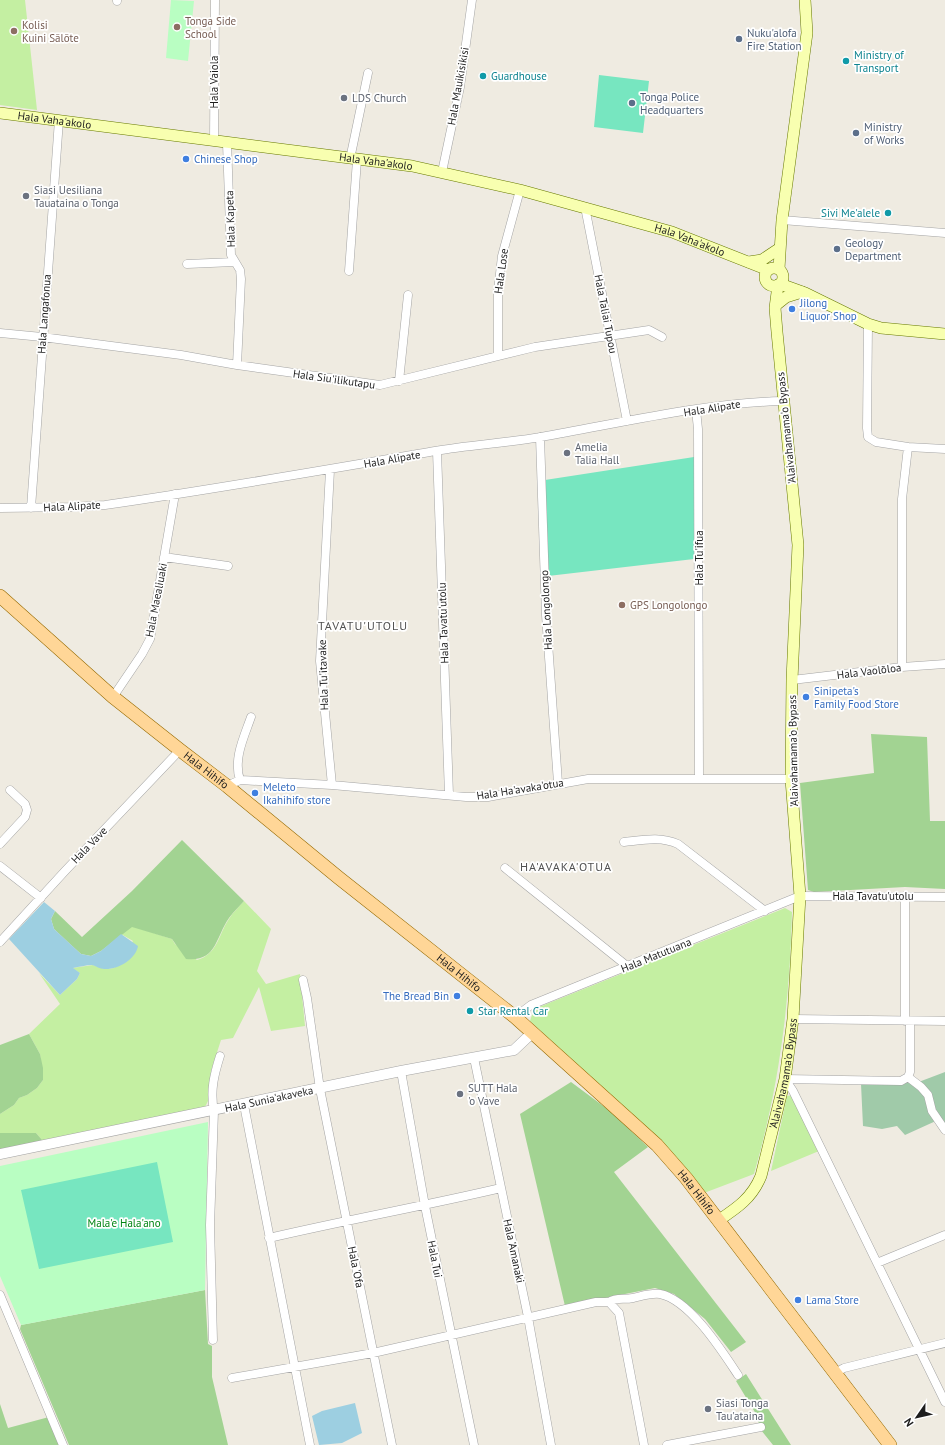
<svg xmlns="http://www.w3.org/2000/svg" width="945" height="1445" font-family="'PT Sans',sans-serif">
	<rect width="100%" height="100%" fill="#efebe1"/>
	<!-- grass -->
	<path fill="#c4efa2" d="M 0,0 L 25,0 L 37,110 L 0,105 Z
		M 244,901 L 271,929 L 257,971 L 266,984 L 300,974 L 305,1026 L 271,1031 L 259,987 L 233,1038 L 221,1040 L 211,1071 L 208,1101 L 205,1107 L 43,1141 L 36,1133 L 0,1133 L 0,1114 L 14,1105 L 19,1098 L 27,1095 L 37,1088 L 43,1080 L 40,1054 L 29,1034 L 60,1004 L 39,973 L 60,995 L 77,979 L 80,973 L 72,968 L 93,965 L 105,969 L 114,968 L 133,941 L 121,934 L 132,926 L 172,939 L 175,944 L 197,960 C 218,954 218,935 229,919 C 233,912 239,907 244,901 Z
		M 785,908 L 792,912 C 790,1001 779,1088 754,1174 L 704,1193 L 660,1141 L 530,1021 L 534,1009 Z
		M 792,1095 L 819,1151 L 771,1171 L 787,1096 Z"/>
	<!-- forest -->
	<path fill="#a2d392" d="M 871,734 L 927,737 L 930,821 L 945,821 L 945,889 L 905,887 L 814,892 L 808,890 L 800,783 L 874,773 Z
		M 182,840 L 244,901 C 239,907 233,912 229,918 C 215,938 217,962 186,959 L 172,939 L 132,927 L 101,951 L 91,956 L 81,954 L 70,944 L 54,929 L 51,919 L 55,911 L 82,937 L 132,891 Z
		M 29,1034 L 40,1054 L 43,1068 L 43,1080 L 37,1088 L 27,1095 L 19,1098 L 14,1105 L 0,1114 L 0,1045 Z
		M 571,1082 L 610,1111 L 648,1147 L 614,1172 L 746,1342 L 731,1352 L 705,1319 L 674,1294 L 655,1288 L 565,1306 L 520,1114 Z
		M 0,1133 L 36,1133 L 43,1141 L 0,1150 Z
		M 205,1290 L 208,1344 L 212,1346 L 212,1377 L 228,1445 L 69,1445 L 20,1329 L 21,1325 Z
		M 746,1374 L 791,1445 L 773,1445 L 761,1430 L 756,1414 L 736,1381 Z
		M 0,1404 L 8,1428 L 49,1417 L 60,1445 L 0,1445 Z"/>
	<!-- cemetery -->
	<path fill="#a0caa9" d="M 945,1072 L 945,1124 L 938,1120 L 905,1135 L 897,1126 L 882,1129 L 863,1126 L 861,1084 L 886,1082 L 916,1083 Z"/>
	<!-- park -->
	<path fill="#b9fec2" d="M 171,0 L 194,1 L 188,61 L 166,58 Z
		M 208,1122 L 205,1290 L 21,1325 L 0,1276 L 0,1166 Z"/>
	<!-- pitch -->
	<path fill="#77e6c0" d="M 599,75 L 649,81 L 643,133 L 594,127 Z
		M 694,457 L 694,559 L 548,576 L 545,480 Z
		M 157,1162 L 173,1242 L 39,1269 L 21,1190 Z"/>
	<!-- water -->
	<path fill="#9dcfe1" d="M 44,902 L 55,911 L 51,919 L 54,929 L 81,954 L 91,956 L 101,951 L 121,934 L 138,946 C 136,959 118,970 104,969 C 100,969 96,966 92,965 C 86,965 79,967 73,968 L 80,973 L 77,979 L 60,995 L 9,939 Z
		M 355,1403 L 362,1433 L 342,1443 L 319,1445 L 312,1416 L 322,1411 Z"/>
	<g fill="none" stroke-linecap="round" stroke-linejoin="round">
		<!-- minor casing -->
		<g stroke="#a4a4a4" stroke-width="9">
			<path id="minor" d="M 117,1 L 117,0
				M 214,141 L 215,0
				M 227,143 L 231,255 L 240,270 L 241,279 L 237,365
				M 350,159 L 368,73
				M 442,172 L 460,87 L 472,0
				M 585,207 L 627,421
				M 782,220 L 945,233
				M 187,264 L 234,262
				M 349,271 L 357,160
				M 868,324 L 867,428 L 868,437 L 876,442 L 908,447
				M 0,333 L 42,337 L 181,355 L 237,365 L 380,385 L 535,347 L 649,330 L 662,337
				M 498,355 L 498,291 L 502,256 L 520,190
				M 399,381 L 408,295
				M 696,410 L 698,429 L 699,778
				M 540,437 L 546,615 L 558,783
				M 437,451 L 449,795
				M 330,470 L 320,661 L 332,785
				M 0,508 L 73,507 L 105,505 C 216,489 325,470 435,451 C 470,445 506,443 541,437 C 621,423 702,403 783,401
				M 31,508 L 59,120
				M 164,557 L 228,566
				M 902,667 L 902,499 L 908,447 L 945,449
				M 792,680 L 902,667 L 945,664
				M 113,697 L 142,654 L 150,639 L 175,494
				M 240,780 C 233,759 244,737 251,717
				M 227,786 L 240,780 L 332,785 L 466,797 L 488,797 L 588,779 L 791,779
				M 624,842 C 643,840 660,836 678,844 L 765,911
				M 0,844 L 25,817 L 27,810 L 25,804 L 10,790
				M 0,866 L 41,898
				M 505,868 L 627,966
				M 0,942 L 65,871 L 180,750
				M 303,980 L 307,998 L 320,1089 L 392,1445
				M 515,1017 L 531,1005 L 800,896 L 945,897
				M 793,1019 L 945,1021
				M 905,1021 L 905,896
				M 910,1021 L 910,1072 L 908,1077 L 901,1081 L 785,1079 L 793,1091 L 945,1402
				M 474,1058 L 528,1317 L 551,1445
				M 401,1071 L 425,1206 L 474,1445
				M 908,1077 L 921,1087 L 928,1095 L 932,1111 L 945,1130
				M 244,1105 L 310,1445
				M 269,1238 C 346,1220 424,1206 501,1188
				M 877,1263 L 945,1235
				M 0,1295 L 63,1445
				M 609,1302 C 616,1297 624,1300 633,1298 C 642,1296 650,1293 660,1294 C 690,1300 722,1351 738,1375
				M 213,1340 L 210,1225 L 214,1111 C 210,1091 214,1075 220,1056
				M 835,1373 L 844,1368 L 945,1343
				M 232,1378 L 373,1353 L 596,1302 L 609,1302 L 619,1313 L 644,1445
				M 667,1445 L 761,1427"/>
		</g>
		<!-- tertiary casing -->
		<g stroke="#a4a4a4" stroke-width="11">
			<path id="tertiary" d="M 0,1154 L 401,1071 L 514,1050 L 533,1032"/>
		</g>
		<!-- secondary casing -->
		<g stroke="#667800" stroke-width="12">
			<g id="secondary">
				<path id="s1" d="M 0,113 L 412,166 L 520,190 L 672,232 L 768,270"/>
				<path d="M 749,262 L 762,260 L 777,250"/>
				<circle cx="774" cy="277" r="9"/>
				<path d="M 779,269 L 782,220 L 807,33 L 805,0"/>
				<path d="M 780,284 L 805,293 L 868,324 L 881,328 L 945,334"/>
				<path d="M 776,305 L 786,297 L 802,292"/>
				<path id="s2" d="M 719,1220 C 737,1208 752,1198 761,1176 L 785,1079 L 793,1019 L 800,896 L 791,779 L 792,680 L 798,545 L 777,332 L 775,308 L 778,285"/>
			</g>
		</g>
		<!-- primary casing -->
		<g stroke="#966a00" stroke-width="14">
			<g id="primary">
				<path id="s3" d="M 0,596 L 113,697 L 180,750 L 227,786 L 339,878 L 515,1017 L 657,1145 L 686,1178 L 890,1445"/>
			</g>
		</g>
		<!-- minor -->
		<use href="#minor" stroke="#fff" stroke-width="8"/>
		<!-- tertiary -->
		<use href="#tertiary" stroke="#fff" stroke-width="10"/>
		<!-- secondary -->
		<use href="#secondary" stroke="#f8ffb0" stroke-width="11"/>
		<!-- primary -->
		<use href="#primary" stroke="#ffd697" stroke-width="13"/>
	</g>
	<!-- markers -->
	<g fill="#8d6e63" stroke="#fff" stroke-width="1.5">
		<circle cx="177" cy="27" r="4"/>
		<circle cx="14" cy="31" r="4"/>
		<circle cx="622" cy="605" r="4"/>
	</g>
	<g fill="#5c6f8a" stroke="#fff" stroke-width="1.5">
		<circle cx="739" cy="39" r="4"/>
		<circle cx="632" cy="103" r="4"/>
		<circle cx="856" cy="133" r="4"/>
		<circle cx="837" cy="249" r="4"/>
	</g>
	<g fill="#0f9aa8" stroke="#fff" stroke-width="1.5">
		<circle cx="846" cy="61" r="4"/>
		<circle cx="483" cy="76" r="4"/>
		<circle cx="888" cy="213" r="4"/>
		<circle cx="470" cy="1011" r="4"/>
	</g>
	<g fill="#6b7280" stroke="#fff" stroke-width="1.5">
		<circle cx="344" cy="98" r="4"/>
		<circle cx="26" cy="196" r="4"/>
		<circle cx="567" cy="453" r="4"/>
		<circle cx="460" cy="1094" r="4"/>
		<circle cx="708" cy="1409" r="4"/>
	</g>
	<g fill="#3f7fe0" stroke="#fff" stroke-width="1.5">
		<circle cx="186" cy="159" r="4"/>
		<circle cx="792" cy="309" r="4"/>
		<circle cx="806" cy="697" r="4"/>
		<circle cx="255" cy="793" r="4"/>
		<circle cx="457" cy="996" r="4"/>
		<circle cx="798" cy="1300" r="4"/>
	</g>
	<g text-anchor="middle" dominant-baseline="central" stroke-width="3.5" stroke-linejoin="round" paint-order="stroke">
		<!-- education labels -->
		<g font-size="11" fill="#785e54" stroke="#fff" text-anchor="start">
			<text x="185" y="21">Tonga Side<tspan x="185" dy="13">School</tspan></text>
			<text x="22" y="25">Kolisi<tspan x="22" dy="13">Kuini Sālōte</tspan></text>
			<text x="630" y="605">GPS Longolongo</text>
		</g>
		<!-- service labels -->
		<g font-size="11" fill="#4e5e75" stroke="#fff" text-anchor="start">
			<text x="747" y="33">Nuku'alofa<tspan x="747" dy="13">Fire Station</tspan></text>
			<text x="640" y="97">Tonga Police<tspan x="640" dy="13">Headquarters</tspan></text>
			<text x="864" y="127">Ministry<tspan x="864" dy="13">of Works</tspan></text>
			<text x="845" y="243">Geology<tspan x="845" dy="13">Department</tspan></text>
		</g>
		<!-- culture labels -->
		<g font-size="11" fill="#0d838f" stroke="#fff" text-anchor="start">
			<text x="854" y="55">Ministry of<tspan x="854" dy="13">Transport</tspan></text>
			<text x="491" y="76">Guardhouse</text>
			<text x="880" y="213" text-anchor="end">Sivi Me'alele</text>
			<text x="478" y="1011">Star Rental Car</text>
		</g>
		<!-- street labels -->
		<g font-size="11" fill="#1d1d1d" stroke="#fff">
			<text transform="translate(214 82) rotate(-90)">Hala Vaiola</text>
			<text transform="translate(458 86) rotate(-80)">Hala Mauikisikisi</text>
			<text stroke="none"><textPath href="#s1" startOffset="55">Hala Vaha'akolo</textPath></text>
			<text stroke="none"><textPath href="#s1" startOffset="379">Hala Vaha'akolo</textPath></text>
			<text transform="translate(230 219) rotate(-92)">Hala Kapeta</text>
			<text stroke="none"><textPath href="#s1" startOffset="703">Hala Vaha'akolo</textPath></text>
			<text transform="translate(501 271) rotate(-82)">Hala Lose</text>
			<text transform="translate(44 314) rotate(-86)">Hala Langafonua</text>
			<text transform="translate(606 314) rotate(79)">Hala Taliai Tupou</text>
			<text transform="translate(334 379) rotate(8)">Hala Siu'ilikutapu</text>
			<text transform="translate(712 408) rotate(-9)">Hala Alipate</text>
			<text transform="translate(786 428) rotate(-96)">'Alaivahamama'o Bypass</text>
			<text transform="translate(392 459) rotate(-10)">Hala Alipate</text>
			<text transform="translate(72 506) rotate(-3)">Hala Alipate</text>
			<text transform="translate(699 558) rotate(-90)">Hala Tu'ifua</text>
			<text transform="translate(156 600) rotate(-79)">Hala Maealiuaki</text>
			<text transform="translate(546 610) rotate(-93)">Hala Longolongo</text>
			<text transform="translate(443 623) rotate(-92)">Hala Tavatu'utolu</text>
			<text transform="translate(869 671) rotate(-7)">Hala Vaolōloa</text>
			<text transform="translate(323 675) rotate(-92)">Hala Tu'itavake</text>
			<text transform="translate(793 751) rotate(-91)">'Alaivahamama'o Bypass</text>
			<text stroke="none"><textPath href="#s3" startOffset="270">Hala Hihifo</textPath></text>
			<text transform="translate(520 789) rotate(-9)">Hala Ha'avaka'otua</text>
			<text transform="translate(89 845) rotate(-46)">Hala Vave</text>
			<text x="873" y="896">Hala Tavatu'utolu</text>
			<text transform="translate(656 955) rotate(-22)">Hala Matutuana</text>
			<text stroke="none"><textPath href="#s3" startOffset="594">Hala Hihifo</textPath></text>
			<text stroke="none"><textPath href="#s2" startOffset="167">'Alaivahamama'o Bypass</textPath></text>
			<text transform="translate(269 1099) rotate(-12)">Hala Sunia'akaveka</text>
			<text stroke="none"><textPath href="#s3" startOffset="918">Hala Hihifo</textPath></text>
			<text transform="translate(514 1251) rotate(78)">Hala 'Amanaki</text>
			<text transform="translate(435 1259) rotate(79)">Hala Tui</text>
			<text transform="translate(356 1267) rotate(78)">Hala 'Ofa</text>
		</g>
		<!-- worship labels -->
		<g font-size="11" fill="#5b616d" stroke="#fff" text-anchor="start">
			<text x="352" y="98">LDS Church</text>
			<text x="34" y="190">Siasi Uesiliana<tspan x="34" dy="13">Tauataina o Tonga</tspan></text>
			<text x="575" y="447">Amelia<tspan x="575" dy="13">Talia Hall</tspan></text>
			<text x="468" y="1088">SUTT Hala<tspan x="468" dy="13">'o Vave</tspan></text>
			<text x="716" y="1403">Siasi Tonga<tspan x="716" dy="13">Tau'ataina</tspan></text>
		</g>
		<!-- shop labels -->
		<g font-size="11" fill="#366cbe" stroke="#fff" text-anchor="start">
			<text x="194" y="159">Chinese Shop</text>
			<text x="800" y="303">Jilong<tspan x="800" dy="13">Liquor Shop</tspan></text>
			<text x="814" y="691">Sinipeta's<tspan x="814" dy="13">Family Food Store</tspan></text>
			<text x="263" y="787">Meleto<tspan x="263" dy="13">Ikahihifo store</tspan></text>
			<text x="449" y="996" text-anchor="end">The Bread Bin</text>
			<text x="806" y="1300">Lama Store</text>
		</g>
		<!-- park labels -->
		<g font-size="11" fill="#018412" stroke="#fff">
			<text x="124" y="1223">Mala'e Hala'ano</text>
		</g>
		<!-- neighbourhood labels -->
		<g font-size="12" letter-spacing="1" fill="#505050" stroke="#fff">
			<text x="363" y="625">TAVATU'UTOLU</text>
			<text x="566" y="866">HA'AVAKA'OTUA</text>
		</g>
	</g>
	<!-- north arrow -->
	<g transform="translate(917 1417) rotate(236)" stroke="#ffffff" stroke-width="3" paint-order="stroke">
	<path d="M0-3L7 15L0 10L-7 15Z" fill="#1d1d1d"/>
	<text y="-6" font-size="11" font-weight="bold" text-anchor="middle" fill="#1d1d1d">N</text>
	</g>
</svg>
